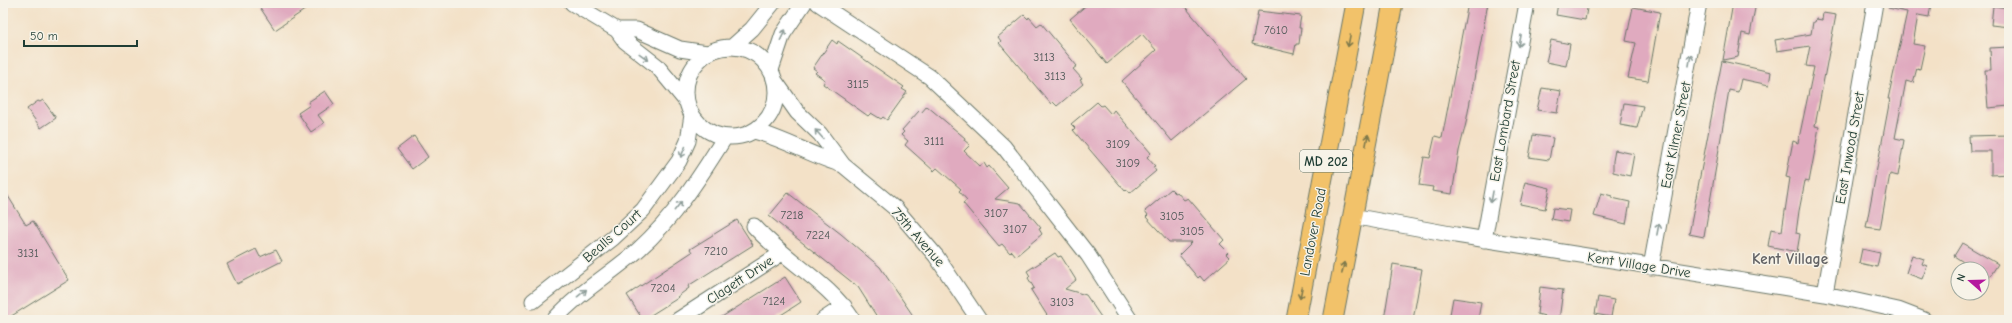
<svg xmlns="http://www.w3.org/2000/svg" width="2012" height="323" font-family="'Comic Neue',sans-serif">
	<rect width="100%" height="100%" fill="#f7f3e8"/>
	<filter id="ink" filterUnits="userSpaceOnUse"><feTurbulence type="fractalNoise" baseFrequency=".025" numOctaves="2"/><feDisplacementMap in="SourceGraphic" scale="8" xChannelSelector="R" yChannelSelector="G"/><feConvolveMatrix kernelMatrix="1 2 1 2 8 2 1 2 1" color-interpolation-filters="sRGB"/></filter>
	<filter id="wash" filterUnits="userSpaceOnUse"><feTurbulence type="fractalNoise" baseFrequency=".012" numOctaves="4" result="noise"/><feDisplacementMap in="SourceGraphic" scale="16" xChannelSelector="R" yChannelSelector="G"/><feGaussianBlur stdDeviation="0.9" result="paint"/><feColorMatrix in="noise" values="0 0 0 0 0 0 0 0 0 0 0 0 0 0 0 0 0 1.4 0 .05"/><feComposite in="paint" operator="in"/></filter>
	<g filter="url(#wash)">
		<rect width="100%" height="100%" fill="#f3e1c7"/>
		<g id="blocks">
			<!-- building -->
			<path fill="#e0aabf" d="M 257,3 L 315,3 L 275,30 Z
				M 1089,3 L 1182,3 L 1246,79 L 1172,141 L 1122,81 L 1156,50 L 1142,34 L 1107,64 L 1070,19 Z
				M 1468,3 L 1488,3 L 1466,123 L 1459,151 L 1452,194 L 1432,191 L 1433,187 L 1419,185 L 1424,157 L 1430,158 L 1435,136 L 1442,138 Z
				M 1558,3 L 1588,3 L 1585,20 L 1556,15 Z
				M 1733,3 L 1756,3 L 1750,35 L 1742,33 L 1738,57 L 1723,60 Z
				M 1888,3 L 1931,3 L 1929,17 L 1918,15 L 1913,44 L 1925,46 L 1920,69 L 1917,68 L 1913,83 L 1906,81 L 1895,138 L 1904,140 L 1898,176 L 1890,174 L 1880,229 L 1866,227 L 1890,99 L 1888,99 L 1907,12 L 1888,8 Z
				M 1993,6 L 2009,8 L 2009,27 L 1991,25 Z
				M 1633,7 L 1660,12 L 1648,81 L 1628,78 L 1636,43 L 1626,41 Z
				M 1258,11 L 1301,16 L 1299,28 L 1301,28 L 1299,44 L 1296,44 L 1294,54 L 1252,44 Z
				M 1823,13 L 1836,15 L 1815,126 L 1819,127 L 1815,150 L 1809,182 L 1805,181 L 1799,211 L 1796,233 L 1800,234 L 1797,252 L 1768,246 L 1771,229 L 1782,231 L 1790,178 L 1786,177 L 1793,141 L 1798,143 L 1814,67 L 1806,66 L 1810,46 L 1777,51 L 1775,40 L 1811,34 L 1813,22 L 1815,22 L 1816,19 L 1822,20 Z
				M 1024,15 L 1028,19 L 1029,17 L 1037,26 L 1041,23 L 1077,66 L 1073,69 L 1082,79 L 1080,80 L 1083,84 L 1057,106 L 1053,102 L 1051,104 L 999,43 L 1001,41 L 998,37 Z
				M 832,40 L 837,44 L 838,41 L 904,87 L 902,89 L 907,92 L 887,120 L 883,117 L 881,119 L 871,113 L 868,116 L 823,84 L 825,80 L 815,73 L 817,71 L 813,68 Z
				M 1551,40 L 1570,44 L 1566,66 L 1546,62 Z
				M 2009,47 L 2009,106 L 1988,108 L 1985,70 L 1991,70 L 1990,48 Z
				M 1722,61 L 1771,72 L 1769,85 L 1741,79 L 1738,92 L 1729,90 L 1704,237 L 1689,234 Z
				M 1542,88 L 1561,91 L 1557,113 L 1537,110 Z
				M 325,91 L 334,104 L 318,115 L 324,123 L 311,132 L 298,113 L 310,105 L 308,102 Z
				M 43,100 L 56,118 L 41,128 L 27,109 L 38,101 L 40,102 Z
				M 1097,102 L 1101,106 L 1103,105 L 1111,114 L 1114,110 L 1151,153 L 1147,157 L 1155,166 L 1153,167 L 1156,171 L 1130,193 L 1127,189 L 1125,191 L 1073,130 L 1075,128 L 1071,124 Z
				M 1624,103 L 1643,106 L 1637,128 L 1620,125 Z
				M 927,106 L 965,138 L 964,140 L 970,145 L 964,151 L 980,166 L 984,163 L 987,168 L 989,166 L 1008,188 L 995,199 L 1020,203 L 1041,228 L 1039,229 L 1042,234 L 1016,256 L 1012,251 L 1010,253 L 1002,244 L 999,246 L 978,221 L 963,203 L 967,200 L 959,191 L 961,189 L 937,168 L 934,171 L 905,145 L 908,141 L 901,135 L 904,132 L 902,130 L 919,111 L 921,113 Z
				M 1533,135 L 1553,138 L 1549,160 L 1529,157 Z
				M 2009,135 L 2009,174 L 1991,175 L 1991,151 L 1970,151 L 1969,136 Z
				M 414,136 L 428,157 L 412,169 L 397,149 Z
				M 1615,150 L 1634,154 L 1630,176 L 1613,172 L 1613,161 Z
				M 1525,182 L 1550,188 L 1545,209 L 1520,204 Z
				M 3,188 L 26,225 L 33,221 L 69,280 L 5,320 L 3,320 Z
				M 1171,189 L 1175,193 L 1177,192 L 1184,200 L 1188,198 L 1224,240 L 1220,244 L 1228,252 L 1226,254 L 1230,258 L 1204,281 L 1200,276 L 1198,278 L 1179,255 L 1192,242 L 1169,242 L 1146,217 L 1148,215 L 1145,211 Z
				M 788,193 L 841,234 L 880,267 L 916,320 L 879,320 L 858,287 L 769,216 Z
				M 1601,193 L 1612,196 L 1612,198 L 1630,202 L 1626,224 L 1594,216 Z
				M 1553,208 L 1570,210 L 1568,222 L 1551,219 Z
				M 737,220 L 753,245 L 688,286 L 689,288 L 677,297 L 678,298 L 643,320 L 627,295 L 692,252 L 690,249 Z
				M 1962,243 L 1998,264 L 1989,278 L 1982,274 L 1982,269 L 1974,269 L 1954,256 Z
				M 256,249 L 260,257 L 276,250 L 282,261 L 237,284 L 227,264 Z
				M 1862,249 L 1880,253 L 1877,267 L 1859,263 Z
				M 1055,253 L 1058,257 L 1061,256 L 1076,280 L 1065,289 L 1086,295 L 1103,320 L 1050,320 L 1031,290 L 1034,288 L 1028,278 L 1030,276 L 1027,271 Z
				M 1912,255 L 1924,259 L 1922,264 L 1927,266 L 1922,279 L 1906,273 Z
				M 1393,264 L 1422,269 L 1413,320 L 1384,320 Z
				M 785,277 L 801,302 L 795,306 L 773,320 L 717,320 Z
				M 1540,287 L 1563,290 L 1559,320 L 1545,320 L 1545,316 L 1537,314 Z
				M 1598,297 L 1614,300 L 1611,317 L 1595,314 Z
				M 1453,298 L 1481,302 L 1478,320 L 1449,320 Z"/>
		</g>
	</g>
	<g filter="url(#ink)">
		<use href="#blocks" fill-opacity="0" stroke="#697667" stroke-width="1"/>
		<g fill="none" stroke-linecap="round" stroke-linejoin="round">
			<!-- minor casing -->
			<g stroke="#697667" stroke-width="17">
				<path id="minor" d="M 572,3 L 617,30 L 637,30 L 680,49 L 707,53
					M 818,3 L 930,77 L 1004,147 L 1088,255 L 1130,320
					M 617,30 L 625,41 L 657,66 L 686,101
					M 733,46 L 752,29 L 773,3
					M686 92a45 45 0 1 1 90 0a45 45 0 1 1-90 0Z
					M 771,70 L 783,34 L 804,3
					M 775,81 L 797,112 L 820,134 L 843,165 L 895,208 L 936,256 L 979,320
					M 754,131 C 785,139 812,156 843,165
					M 1352,216 L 1456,235 L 1825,294 L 1898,310 L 1924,320
					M 754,226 C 785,261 828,281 853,320
					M 1484,240 L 1527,3
					M 1651,267 L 1699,3
					M 1825,294 L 1875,3
					M 533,301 L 613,238 L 643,210 L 679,161 L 688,141 L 692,115
					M 554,320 C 579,292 611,274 638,250 C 674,218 700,177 725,137
					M 678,320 L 782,253
					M 823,320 L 844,306"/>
			</g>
			<!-- major casing -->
			<g stroke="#697667" stroke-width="21">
				<path id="major" d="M 1296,320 L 1356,3
					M 1333,320 L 1393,3"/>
			</g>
			<!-- minor -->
			<use href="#minor" stroke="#fff" stroke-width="15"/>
			<!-- major -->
			<use href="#major" stroke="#f2c26a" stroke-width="19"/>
		</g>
		<!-- one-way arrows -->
		<defs><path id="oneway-shaft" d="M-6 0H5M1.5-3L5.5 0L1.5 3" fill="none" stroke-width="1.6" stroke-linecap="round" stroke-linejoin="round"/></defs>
		<g stroke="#8f9e9a">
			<use href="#oneway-shaft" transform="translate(783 35) rotate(-64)"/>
			<use href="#oneway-shaft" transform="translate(1520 41) rotate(100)"/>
			<use href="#oneway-shaft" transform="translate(644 57) rotate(36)"/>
			<use href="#oneway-shaft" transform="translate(1690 60) rotate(-80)"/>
			<use href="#oneway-shaft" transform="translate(819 134) rotate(-132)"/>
			<use href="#oneway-shaft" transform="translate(683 152) rotate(114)"/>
			<use href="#oneway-shaft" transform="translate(1492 197) rotate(100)"/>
			<use href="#oneway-shaft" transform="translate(678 206) rotate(-52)"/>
			<use href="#oneway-shaft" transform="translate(1658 229) rotate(-79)"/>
			<use href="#oneway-shaft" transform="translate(582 293) rotate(-39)"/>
		</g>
		<g stroke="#7e794c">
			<use href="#oneway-shaft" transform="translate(1349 41) rotate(101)"/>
			<use href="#oneway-shaft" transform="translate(1367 140) rotate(-79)"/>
			<use href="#oneway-shaft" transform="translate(1343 268) rotate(-79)"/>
			<use href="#oneway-shaft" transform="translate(1301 293) rotate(101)"/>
		</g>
	</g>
	<g text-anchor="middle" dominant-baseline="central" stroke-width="3" stroke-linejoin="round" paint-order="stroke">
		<!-- number labels -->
		<g font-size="12" fill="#4f5857">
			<text x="1276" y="30">7610</text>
			<text x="1044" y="57">3113</text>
			<text x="1055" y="76">3113</text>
			<text x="858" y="84">3115</text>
			<text x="934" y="141">3111</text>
			<text x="1118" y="144">3109</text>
			<text x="1128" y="163">3109</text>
			<text x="996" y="213">3107</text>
			<text x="792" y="215">7218</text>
			<text x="1172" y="216">3105</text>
			<text x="1015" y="229">3107</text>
			<text x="1192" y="231">3105</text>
			<text x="818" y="235">7224</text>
			<text x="716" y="251">7210</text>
			<text x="28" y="253">3131</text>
			<text x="663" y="288">7204</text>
			<text x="774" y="301">7124</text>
			<text x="1062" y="302">3103</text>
		</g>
		<!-- shield labels -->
		<rect fill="#f7f3e8" stroke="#60746a" stroke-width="1" x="1300" y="150" width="52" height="22" rx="3"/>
		<g font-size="13" font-weight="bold" fill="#1f3d34">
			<text x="1326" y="161">MD 202</text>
		</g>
		<!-- street labels -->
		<g font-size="14" fill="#1f3d34" stroke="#f7f3e8">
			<text transform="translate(1505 121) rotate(-80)">East Lombard Street</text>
			<text transform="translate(1676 135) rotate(-79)">East Kilmer Street</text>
			<text transform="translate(1850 148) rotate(-80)">East Inwood Street</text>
			<text transform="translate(1313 232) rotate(-79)">Landover Road</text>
			<text transform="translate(612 236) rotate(-41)">Bealls Court</text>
			<text transform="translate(918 237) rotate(49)">75th Avenue</text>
			<text transform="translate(1639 265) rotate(9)">Kent Village Drive</text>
			<text transform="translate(740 280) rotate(-33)">Clagett Drive</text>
		</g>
		<!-- neighbourhood labels -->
		<g font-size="15" font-weight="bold" fill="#636365" stroke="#f7f3e8">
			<text x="1790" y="259">Kent Village</text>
		</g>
	</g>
	<!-- margin -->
	<rect width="2012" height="323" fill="none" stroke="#f7f3e8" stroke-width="16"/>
	<!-- north arrow -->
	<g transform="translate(1970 281) rotate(290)"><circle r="19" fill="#f7f3e8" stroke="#a1aaa0"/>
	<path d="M0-3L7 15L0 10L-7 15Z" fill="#b5179e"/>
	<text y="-6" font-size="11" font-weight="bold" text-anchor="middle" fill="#1f3d34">N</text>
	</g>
	<!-- scale -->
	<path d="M24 40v6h113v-6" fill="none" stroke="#1f3d34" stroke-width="2"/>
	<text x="30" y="40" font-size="12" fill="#1f3d34" stroke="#f7f3e8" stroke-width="3" paint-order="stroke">50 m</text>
</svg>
